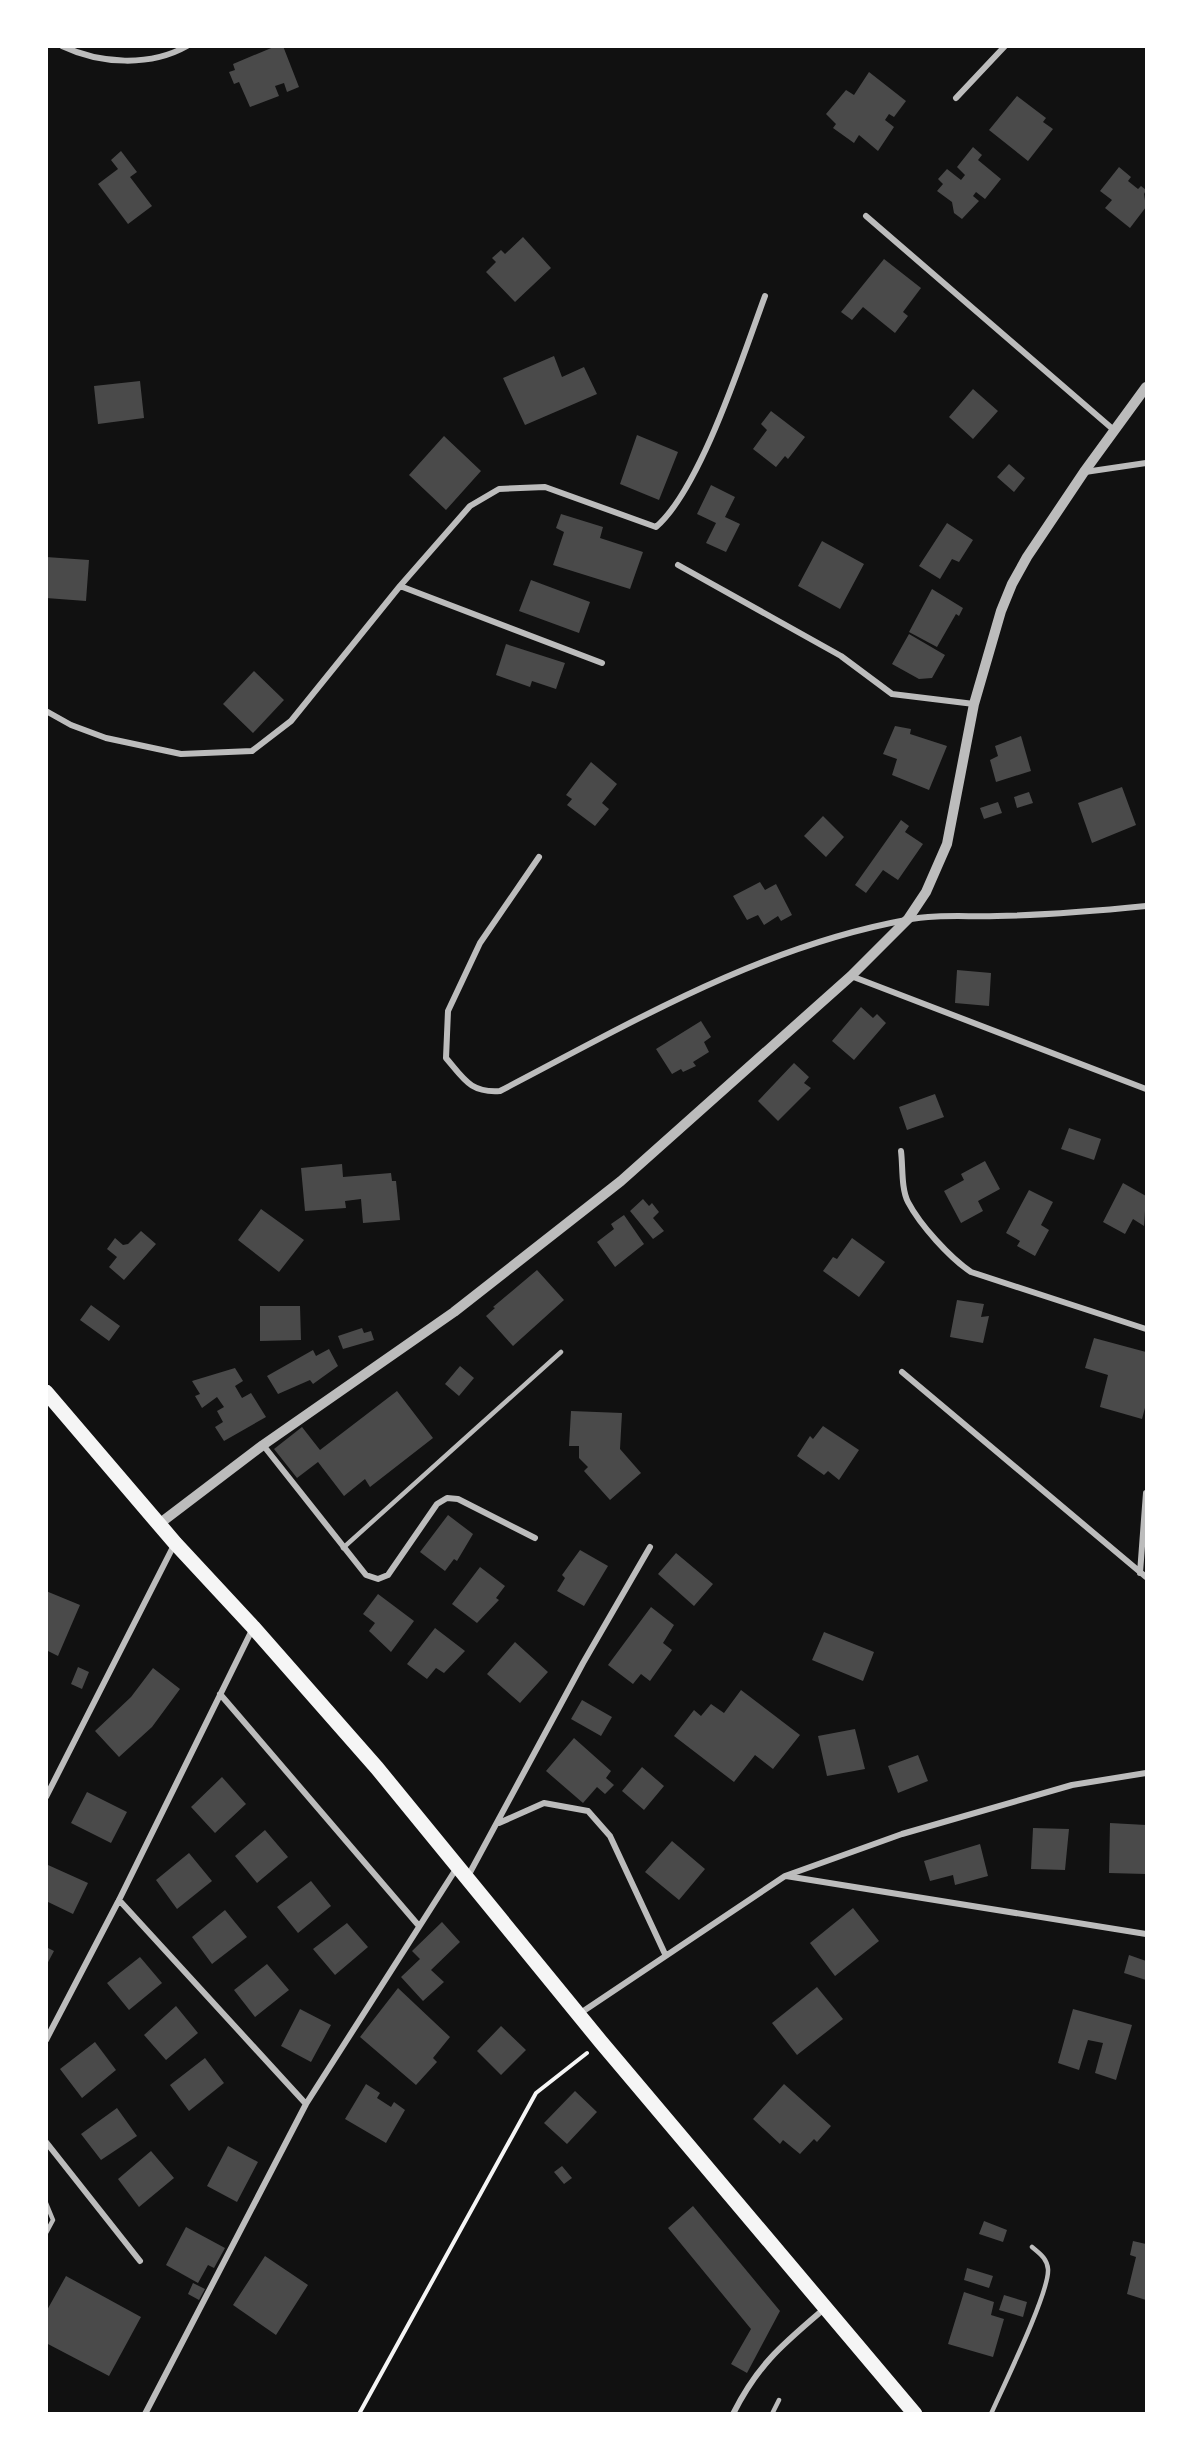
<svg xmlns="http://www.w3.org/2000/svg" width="1193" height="2460" font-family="'Public Sans',sans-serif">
	<rect width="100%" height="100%" fill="#111"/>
	<!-- building -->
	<path fill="#4a4a4a" d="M 276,46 L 283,46 L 299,87 L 287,92 L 284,83 L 275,86 L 279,96 L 250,107 L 239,82 L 234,84 L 229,72 L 235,70 L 233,64 Z
		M 869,72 L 906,101 L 894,117 L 889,114 L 885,120 L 894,127 L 878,151 L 859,135 L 854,143 L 833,128 L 836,124 L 826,114 L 846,90 L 854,95 Z
		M 1017,96 L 1046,118 L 1043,122 L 1053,129 L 1028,161 L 989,130 Z
		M 973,147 L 982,155 L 978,160 L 1001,179 L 985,199 L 976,192 L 973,196 L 979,201 L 962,219 L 954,213 L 952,202 L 937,191 L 943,184 L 938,179 L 947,169 L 961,180 L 965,175 L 957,167 Z
		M 121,151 L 137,172 L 130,177 L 152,206 L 128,224 L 98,184 L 118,169 L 111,160 Z
		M 1119,167 L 1131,177 L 1128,181 L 1138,189 L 1141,186 L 1146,190 L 1144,194 L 1146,207 L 1130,228 L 1105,208 L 1112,200 L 1100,191 Z
		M 523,237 L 551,268 L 515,302 L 486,272 L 496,262 L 492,258 L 501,250 L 505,254 Z
		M 884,259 L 921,288 L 903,312 L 908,316 L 895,333 L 863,307 L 852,320 L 841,312 Z
		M 554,356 L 562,377 L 584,367 L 597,394 L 525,425 L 503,378 Z
		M 140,381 L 144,418 L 98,424 L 94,386 Z
		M 973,389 L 998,411 L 973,439 L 949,417 Z
		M 771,411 L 805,437 L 788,459 L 785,456 L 776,467 L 753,449 L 767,430 L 761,424 Z
		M 637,435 L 678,452 L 659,500 L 620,484 Z
		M 444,436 L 481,471 L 446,510 L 409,475 Z
		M 1009,464 L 1025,478 L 1014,492 L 997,477 Z
		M 711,485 L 735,497 L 725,517 L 740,524 L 726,552 L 706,543 L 716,523 L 697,514 Z
		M 561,514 L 603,527 L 600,538 L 643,552 L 630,589 L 553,565 L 564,532 L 556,528 Z
		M 947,523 L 973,540 L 959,562 L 952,559 L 940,579 L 919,566 Z
		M 822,541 L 864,564 L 840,609 L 798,586 Z
		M 46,557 L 89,560 L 86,601 L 46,598 Z
		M 531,580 L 590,602 L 579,633 L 519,611 Z
		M 932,589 L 963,608 L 959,616 L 956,614 L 937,647 L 909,632 Z
		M 909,634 L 945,655 L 932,678 L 919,679 L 892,664 Z
		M 506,644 L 565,663 L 556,689 L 532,681 L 530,687 L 496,675 Z
		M 254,671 L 284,700 L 253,733 L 223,704 Z
		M 895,726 L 911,729 L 910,734 L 947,746 L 929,790 L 892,775 L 897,759 L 883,754 Z
		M 1021,736 L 1031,771 L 996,782 L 990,760 L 998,756 L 995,746 Z
		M 591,762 L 617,784 L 602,803 L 609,809 L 595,826 L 567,805 L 572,799 L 566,795 Z
		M 1122,787 L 1136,825 L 1092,843 L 1078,803 Z
		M 1029,792 L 1033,803 L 1017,808 L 1014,797 Z
		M 998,802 L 1002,813 L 984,819 L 980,808 Z
		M 823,816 L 844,837 L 826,857 L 804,836 Z
		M 901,820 L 909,826 L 905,832 L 923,844 L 898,880 L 883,870 L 866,893 L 855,885 Z
		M 760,882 L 765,890 L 776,884 L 792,915 L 781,921 L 778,916 L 764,925 L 758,915 L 747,920 L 733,896 Z
		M 957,970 L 991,973 L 989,1006 L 955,1003 Z
		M 861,1007 L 873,1018 L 877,1014 L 886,1023 L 854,1060 L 832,1041 Z
		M 701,1021 L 711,1037 L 704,1042 L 709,1052 L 693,1062 L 696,1066 L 683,1072 L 681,1069 L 672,1074 L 656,1049 Z
		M 794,1063 L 809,1077 L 804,1083 L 811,1088 L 778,1121 L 758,1101 Z
		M 935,1094 L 944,1117 L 907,1130 L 899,1107 Z
		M 1069,1128 L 1101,1139 L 1094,1160 L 1061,1149 Z
		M 985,1161 L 1000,1189 L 978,1201 L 983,1211 L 961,1223 L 944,1191 L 964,1180 L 961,1174 Z
		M 342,1164 L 343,1177 L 391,1173 L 392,1181 L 396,1181 L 400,1220 L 363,1223 L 361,1199 L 345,1201 L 346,1208 L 305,1211 L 301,1168 Z
		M 1123,1183 L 1146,1196 L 1144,1226 L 1133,1219 L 1125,1234 L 1103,1222 Z
		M 1029,1190 L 1053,1202 L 1041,1225 L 1049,1230 L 1035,1256 L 1017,1246 L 1020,1241 L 1006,1233 Z
		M 643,1199 L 649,1206 L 652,1203 L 659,1212 L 653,1218 L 664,1231 L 653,1239 L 630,1211 Z
		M 261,1209 L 304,1240 L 279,1272 L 238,1240 Z
		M 624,1215 L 644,1244 L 615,1267 L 597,1242 L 614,1229 L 611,1224 Z
		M 141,1231 L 156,1244 L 124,1280 L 109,1267 L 117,1257 L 107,1249 L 115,1238 L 123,1245 L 128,1244 Z
		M 852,1238 L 885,1262 L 859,1297 L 823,1271 L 833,1257 L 837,1259 Z
		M 537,1270 L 564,1300 L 513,1346 L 486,1316 L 495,1308 L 493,1307 Z
		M 957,1300 L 984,1304 L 981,1317 L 989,1316 L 983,1343 L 950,1337 Z
		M 91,1305 L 120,1326 L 109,1341 L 80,1320 Z
		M 260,1306 L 300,1306 L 301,1340 L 260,1341 Z
		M 362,1328 L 364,1333 L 371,1331 L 374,1340 L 343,1349 L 338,1336 Z
		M 1094,1338 L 1146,1352 L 1146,1404 L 1142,1419 L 1100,1407 L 1108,1375 L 1085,1368 Z
		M 329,1349 L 338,1366 L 313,1384 L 310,1380 L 278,1394 L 267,1376 L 313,1350 L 316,1356 Z
		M 460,1366 L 474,1378 L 459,1396 L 445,1384 Z
		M 235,1368 L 243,1381 L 235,1386 L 242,1398 L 251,1393 L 266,1417 L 224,1441 L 215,1427 L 223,1422 L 217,1411 L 224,1407 L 217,1397 L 202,1408 L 195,1396 L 200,1394 L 192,1381 Z
		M 397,1391 L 433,1438 L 370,1487 L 365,1479 L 344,1496 L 318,1462 L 297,1478 L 274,1449 L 302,1427 L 320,1450 Z
		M 571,1411 L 622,1413 L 620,1449 L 641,1473 L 610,1500 L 584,1471 L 588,1467 L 579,1458 L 579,1446 L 569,1446 Z
		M 823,1426 L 859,1450 L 839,1480 L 828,1471 L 824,1475 L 797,1456 L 810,1436 L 813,1439 Z
		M 448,1515 L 473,1534 L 457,1561 L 454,1559 L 445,1571 L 420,1552 Z
		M 580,1550 L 608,1566 L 584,1606 L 557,1591 L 565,1578 L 562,1575 Z
		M 676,1553 L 713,1584 L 694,1606 L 658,1574 Z
		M 480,1567 L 505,1586 L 496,1598 L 499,1600 L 477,1623 L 452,1604 Z
		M 46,1591 L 80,1605 L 58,1656 L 46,1650 Z
		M 378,1594 L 414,1621 L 391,1652 L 369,1631 L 375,1623 L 363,1614 Z
		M 651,1607 L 674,1625 L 663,1643 L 672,1650 L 650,1681 L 641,1674 L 633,1684 L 608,1665 Z
		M 435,1628 L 465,1651 L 444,1673 L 436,1668 L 427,1679 L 407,1664 Z
		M 824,1632 L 874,1652 L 863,1681 L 812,1660 Z
		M 515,1642 L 548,1672 L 520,1703 L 487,1674 Z
		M 78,1667 L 89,1672 L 82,1689 L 71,1684 Z
		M 153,1668 L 180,1689 L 152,1727 L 119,1757 L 95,1731 L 131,1697 Z
		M 741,1690 L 800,1735 L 773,1769 L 755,1755 L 734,1782 L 674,1736 L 694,1710 L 701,1716 L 711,1704 L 724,1713 Z
		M 582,1700 L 612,1717 L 601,1736 L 571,1719 Z
		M 855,1729 L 865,1769 L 827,1776 L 818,1736 Z
		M 574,1738 L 611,1771 L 606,1778 L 614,1785 L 605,1794 L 597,1787 L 583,1803 L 546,1771 Z
		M 918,1755 L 928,1781 L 898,1793 L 888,1766 Z
		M 642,1767 L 664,1786 L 644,1810 L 622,1791 Z
		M 222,1777 L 246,1804 L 215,1833 L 191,1807 Z
		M 87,1792 L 127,1812 L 111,1843 L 71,1823 Z
		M 1110,1823 L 1146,1825 L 1146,1874 L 1109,1873 Z
		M 1033,1828 L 1069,1829 L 1065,1870 L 1031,1869 Z
		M 265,1830 L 288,1857 L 257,1883 L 235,1856 Z
		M 672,1841 L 705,1869 L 679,1900 L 645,1872 Z
		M 980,1844 L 988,1876 L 955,1885 L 953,1875 L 930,1881 L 924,1861 Z
		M 189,1853 L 212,1881 L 177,1909 L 156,1880 Z
		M 48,1865 L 88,1883 L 73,1914 L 46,1901 Z
		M 311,1881 L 331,1906 L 298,1933 L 277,1907 Z
		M 853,1908 L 879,1941 L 835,1976 L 810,1943 Z
		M 225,1910 L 247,1937 L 212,1964 L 192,1937 Z
		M 442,1922 L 460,1942 L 431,1970 L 444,1982 L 423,2001 L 401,1977 L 420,1959 L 412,1951 Z
		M 347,1923 L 368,1947 L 335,1975 L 313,1949 Z
		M 46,1947 L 54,1951 L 46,1966 Z
		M 1129,1955 L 1146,1961 L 1146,1980 L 1124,1973 Z
		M 140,1957 L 162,1983 L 129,2010 L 107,1983 Z
		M 267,1964 L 289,1990 L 255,2017 L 234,1990 Z
		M 817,1987 L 843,2019 L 797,2055 L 772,2023 Z
		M 398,1988 L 450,2037 L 433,2058 L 437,2062 L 416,2085 L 360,2037 Z
		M 176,2006 L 198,2033 L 166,2060 L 144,2035 Z
		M 300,2009 L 331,2025 L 311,2062 L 281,2046 Z
		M 1073,2009 L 1132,2025 L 1116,2080 L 1095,2073 L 1103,2043 L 1088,2040 L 1079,2070 L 1058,2063 Z
		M 501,2026 L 526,2050 L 501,2075 L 477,2051 Z
		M 95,2042 L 116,2070 L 82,2098 L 60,2069 Z
		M 205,2058 L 224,2083 L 189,2111 L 170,2085 Z
		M 366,2084 L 380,2093 L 377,2098 L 391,2107 L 394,2102 L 405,2110 L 386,2143 L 345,2119 Z
		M 784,2084 L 831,2126 L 817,2142 L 814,2139 L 800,2154 L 783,2140 L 780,2144 L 753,2119 Z
		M 575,2091 L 597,2112 L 567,2144 L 544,2123 Z
		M 117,2108 L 137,2136 L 101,2160 L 81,2134 Z
		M 228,2146 L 258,2162 L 237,2202 L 207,2186 Z
		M 151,2151 L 174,2178 L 139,2207 L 118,2179 Z
		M 562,2166 L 572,2178 L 564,2184 L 554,2172 Z
		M 693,2206 L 780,2311 L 747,2373 L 731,2364 L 751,2329 L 668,2228 Z
		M 984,2221 L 1007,2230 L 1003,2242 L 979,2234 Z
		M 186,2227 L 225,2248 L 214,2268 L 208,2265 L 198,2283 L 166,2265 Z
		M 1133,2241 L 1146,2244 L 1146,2300 L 1127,2294 L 1136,2257 L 1130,2255 Z
		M 265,2256 L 308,2285 L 276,2335 L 233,2305 Z
		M 967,2268 L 993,2276 L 989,2288 L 964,2280 Z
		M 66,2276 L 141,2317 L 109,2376 L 46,2343 L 46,2312 Z
		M 193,2283 L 205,2289 L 199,2300 L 188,2294 Z
		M 964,2292 L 994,2302 L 991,2315 L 1004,2319 L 993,2357 L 948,2344 Z
		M 1004,2295 L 1027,2302 L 1023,2317 L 999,2310 Z"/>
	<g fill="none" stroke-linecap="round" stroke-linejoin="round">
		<!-- path -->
		<path stroke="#f5f5f5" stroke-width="4" d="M 359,2414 L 536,2093 L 587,2053"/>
		<!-- service -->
		<path stroke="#bcbcbc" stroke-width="4.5" d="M 343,1548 L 561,1352
			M 46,2203 L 53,2220 L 46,2233
			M 772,2414 L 779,2400
			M 991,2414 C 1003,2387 1050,2291 1048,2269 C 1047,2258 1040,2254 1032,2247"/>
		<!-- minor -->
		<path stroke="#bcbcbc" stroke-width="6" d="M 62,46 C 100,64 150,67 187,46
			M 956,98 L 1005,46
			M 866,216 L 1115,431
			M 1085,472 L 1146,463
			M 678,565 L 841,656 L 892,694 L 974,704
			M 400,586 L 602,663
			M 46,711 L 71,725 L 106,738 L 181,754 L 252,751 L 291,721 L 400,586 L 470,506 L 499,489 L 545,487 L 656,527 C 701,488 743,355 765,296
			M 539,857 L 480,943 L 448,1011 L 446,1058 C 464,1079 470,1093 500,1091 C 631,1023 759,947 906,920 C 934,914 967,917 997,916 C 1047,915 1096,911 1146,906
			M 851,976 L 1146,1089
			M 901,1151 C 903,1167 901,1188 908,1202 C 920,1225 950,1258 971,1272 L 1146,1329
			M 902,1372 L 1146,1577
			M 263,1445 L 366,1575 L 378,1579 L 388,1575 L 437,1504 L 447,1498 L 458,1499 L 535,1538
			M 1140,1573 L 1146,1493
			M 220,1694 L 419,1926
			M 46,1797 L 175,1543
			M 499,1823 L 544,1803 L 588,1811 L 610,1836 L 665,1954
			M 786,1876 L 1146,1934
			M 467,1878 L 583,1663 L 650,1547
			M 119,1900 L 306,2104
			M 579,2014 L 785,1876 L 902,1834 L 1072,1785 L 1146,1773
			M 46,2040 L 119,1900 L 253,1628
			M 46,2142 L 140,2261
			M 145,2414 L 306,2104 L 456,1869
			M 733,2414 C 758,2364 783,2344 824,2309"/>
		<!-- tertiary -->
		<path stroke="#bcbcbc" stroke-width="10" d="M 159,1524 L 263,1445 L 454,1312 L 621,1181 L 851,976 L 908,919 L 926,892 L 947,844 L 974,704 L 1001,611 L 1012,584 L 1027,557 L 1084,472 L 1146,387"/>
		<!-- primary -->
		<path stroke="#f5f5f5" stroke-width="15" d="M 46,1392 L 175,1543 L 253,1627 L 377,1768 L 601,2042 L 915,2414"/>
	</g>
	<!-- border -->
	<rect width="1193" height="2460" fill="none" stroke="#ffffff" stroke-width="96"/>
</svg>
